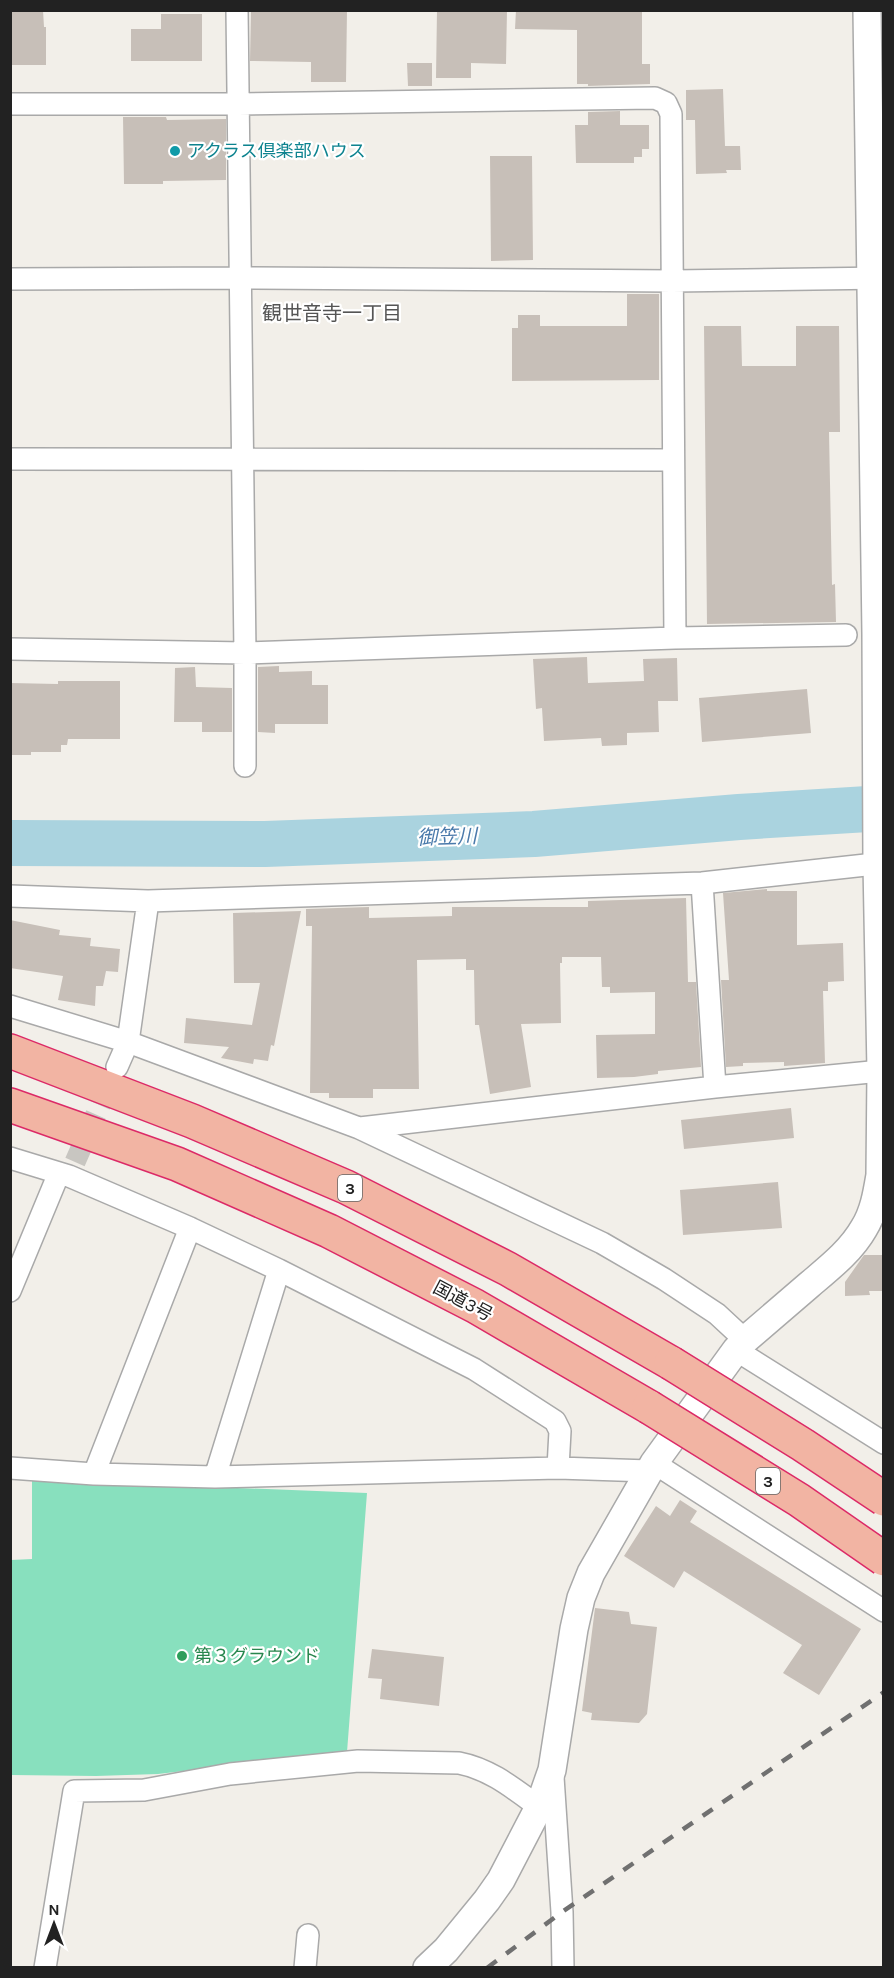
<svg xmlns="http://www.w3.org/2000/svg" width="894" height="1978" font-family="Karla,'Noto Sans JP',sans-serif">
	<rect width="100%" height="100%" fill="#f2efe9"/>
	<!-- pitch -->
	<path fill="#88e0be" d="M 32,1480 L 367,1493 L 347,1752 L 158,1774 L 96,1776 L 11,1775 L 11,1560 L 32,1559 Z"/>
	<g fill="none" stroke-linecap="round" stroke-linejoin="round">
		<!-- river -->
		<path stroke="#aad3df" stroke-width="46" d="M 10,843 L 265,844 L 534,834 L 739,817 L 884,808"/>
	</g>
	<!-- building -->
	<path fill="#c7bfb8" d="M 10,10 L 43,10 L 44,27 L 46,27 L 46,65 L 10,65 Z
		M 251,10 L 347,10 L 346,82 L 311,82 L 311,62 L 250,61 Z
		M 437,10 L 507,10 L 506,64 L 471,63 L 471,78 L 436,78 Z
		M 516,10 L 642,10 L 642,64 L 650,64 L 650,84 L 588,86 L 588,84 L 577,84 L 577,30 L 515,29 Z
		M 161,14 L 202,14 L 202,61 L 131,61 L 131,29 L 161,29 Z
		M 407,63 L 432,63 L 432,86 L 408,86 Z
		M 723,89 L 725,146 L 740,146 L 741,170 L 726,170 L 727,173 L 696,174 L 695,120 L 686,120 L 686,90 Z
		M 620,111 L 620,125 L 649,125 L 649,149 L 642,149 L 642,157 L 634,157 L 634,163 L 576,163 L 575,125 L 588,125 L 588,112 Z
		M 123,117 L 166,117 L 167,120 L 226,119 L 226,180 L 163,181 L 163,184 L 124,184 Z
		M 490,156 L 532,156 L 533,260 L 491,261 Z
		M 627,294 L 659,294 L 659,380 L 512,381 L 512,328 L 518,328 L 518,315 L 540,315 L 540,326 L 627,326 Z
		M 704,326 L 741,326 L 742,366 L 796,366 L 796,326 L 839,326 L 840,432 L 829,432 L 832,585 L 835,584 L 836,622 L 707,624 Z
		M 587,657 L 588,683 L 644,681 L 643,659 L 677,658 L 678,701 L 658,701 L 659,732 L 627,733 L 627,745 L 602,746 L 601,738 L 544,741 L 542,708 L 536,709 L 533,659 Z
		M 279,666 L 279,672 L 312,671 L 312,685 L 328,685 L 328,724 L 275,724 L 275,733 L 258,732 L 258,667 Z
		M 195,667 L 196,687 L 232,688 L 232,732 L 202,732 L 202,722 L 174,722 L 175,668 Z
		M 58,681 L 120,681 L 120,739 L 68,739 L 67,745 L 61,745 L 61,752 L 31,752 L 31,755 L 10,755 L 10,683 L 58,684 Z
		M 807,689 L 811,733 L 702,742 L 699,698 Z
		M 767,889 L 767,891 L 797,891 L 797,945 L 843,943 L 844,981 L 828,982 L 828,991 L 823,991 L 825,1063 L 784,1066 L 784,1062 L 743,1063 L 743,1066 L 726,1067 L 721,980 L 729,980 L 723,893 Z
		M 686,898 L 688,982 L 696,982 L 701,1067 L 658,1071 L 658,1074 L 634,1077 L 597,1078 L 596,1035 L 655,1034 L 655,992 L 610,993 L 610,987 L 602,987 L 601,957 L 562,957 L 562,963 L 560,963 L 561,1023 L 521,1024 L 531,1087 L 490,1094 L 479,1025 L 475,1025 L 474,970 L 466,970 L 466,959 L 417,960 L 419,1089 L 373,1089 L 373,1098 L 329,1098 L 329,1093 L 310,1093 L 312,926 L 306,926 L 306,909 L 369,907 L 369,918 L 452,916 L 452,907 L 588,907 L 588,901 Z
		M 301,911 L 274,1046 L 271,1045 L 268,1061 L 254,1059 L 253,1064 L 221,1058 L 229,1047 L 184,1043 L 186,1018 L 252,1025 L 260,983 L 234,983 L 233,913 Z
		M 10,920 L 60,930 L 59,935 L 91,938 L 90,946 L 120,949 L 118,972 L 106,971 L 103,986 L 96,986 L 95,1006 L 58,1000 L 63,976 L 10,968 Z
		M 791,1108 L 794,1138 L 684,1149 L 681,1120 Z
		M 778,1182 L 782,1228 L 683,1235 L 680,1190 Z
		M 864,1255 L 884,1255 L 884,1291 L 869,1291 L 870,1295 L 845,1296 L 845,1282 Z
		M 680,1500 L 697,1511 L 690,1522 L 861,1629 L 819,1695 L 783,1673 L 802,1645 L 684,1571 L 674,1588 L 624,1556 L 656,1506 L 670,1516 Z
		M 595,1608 L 629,1612 L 631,1624 L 657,1627 L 647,1714 L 639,1723 L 591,1720 L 592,1713 L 582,1711 Z
		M 372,1649 L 444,1657 L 439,1706 L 380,1699 L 382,1679 L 368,1678 Z"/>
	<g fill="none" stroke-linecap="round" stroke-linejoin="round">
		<!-- minor-tunnel -->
		<path stroke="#c8c6c1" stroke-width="21" stroke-dasharray="21 10" stroke-linecap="butt" d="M 75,1162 L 112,1078"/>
		<!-- minor casing -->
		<g stroke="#a9a9a9" stroke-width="24">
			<path id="minor" d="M 237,10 L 245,653 L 245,766
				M 10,104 L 238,104 L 655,98 L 666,103 L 671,114 L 675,638
				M 10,279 L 241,278 L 673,281 L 884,278
				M 10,459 L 673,460
				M 10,649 L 245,653 L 675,638 L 846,635
				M 702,883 L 715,1087
				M 10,896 L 148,901 L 702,883 L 884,863
				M 10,1006 L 128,1042 L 359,1128 L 602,1243 L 664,1279 L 717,1314 L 745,1340
				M 117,1067 L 128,1042 L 148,901
				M 360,1128 L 715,1087 L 881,1071
				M 10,1158 L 69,1176 L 190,1228 L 279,1270 L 474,1369 L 555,1421 L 560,1431 L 558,1468
				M 10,1291 L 59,1173
				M 736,1350 L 884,1443
				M 654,1463 L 884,1611
				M 10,1468 L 94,1474 L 215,1477 L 558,1468 L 649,1471
				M 94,1474 L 190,1228
				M 215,1477 L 279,1270
				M 553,1777 L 562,1912 L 563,1968
				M 45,1968 L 74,1791 L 144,1790 L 230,1774 L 358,1761 L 459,1763 C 490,1769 513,1788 539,1807
				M 305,1968 L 308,1935"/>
		</g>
		<!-- tertiary casing -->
		<g stroke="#a9a9a9" stroke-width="30">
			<path id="tertiary" d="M 427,1968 L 446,1950 L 487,1900 L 501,1880 L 539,1807 L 552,1770 L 574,1629 L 581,1598 L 591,1573 L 654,1463 L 736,1350 L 745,1340 C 766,1322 788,1303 809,1285 C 829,1268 851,1251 864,1228 C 874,1212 877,1193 880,1175 L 881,1071 L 877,864 L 876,634 L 867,10"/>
		</g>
		<!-- trunk casing -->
		<g stroke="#dc2a67" stroke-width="36">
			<path id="trunk" d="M 10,1051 L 192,1121 L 346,1187 L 508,1269 L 671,1363
				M 10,1105 L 177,1164 L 329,1231 L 475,1306 L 649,1407"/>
		</g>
		<!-- minor -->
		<use href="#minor" stroke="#fff" stroke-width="21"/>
		<!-- tertiary -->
		<use href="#tertiary" stroke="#fff" stroke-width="27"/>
		<!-- trunk -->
		<use href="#trunk" stroke="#f2b4a3" stroke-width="33"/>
		<!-- rail -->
		<path stroke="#707070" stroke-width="4.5" stroke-dasharray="12 12" stroke-linecap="butt" d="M 487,1968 L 562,1912 L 884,1692"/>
		<!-- trunk-bridge casing -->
		<g stroke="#dc2a67" stroke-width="36" stroke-linecap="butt">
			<path id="trunk-bridge" d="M 671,1363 L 803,1445 L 884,1499
				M 649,1407 L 799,1500 L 884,1559"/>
		</g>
		<!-- trunk-bridge -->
		<use href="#trunk-bridge" stroke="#f2b4a3" stroke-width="33"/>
	</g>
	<!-- markers -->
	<circle fill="#0f9aa8" stroke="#fff" stroke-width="2" cx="175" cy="151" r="6"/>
	<circle fill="#2e9e5b" stroke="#fff" stroke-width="2" cx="182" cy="1656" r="6"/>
	<g text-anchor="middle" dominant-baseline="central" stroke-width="4.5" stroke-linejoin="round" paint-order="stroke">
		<!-- shield labels -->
		<g fill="#fff" stroke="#646464" stroke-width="1.5">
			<rect x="338" y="1175" width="24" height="26" rx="4.5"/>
			<rect x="756" y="1468" width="24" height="26" rx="4.5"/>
		</g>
		<g font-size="16" font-weight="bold" fill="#222">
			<text x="350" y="1188">3</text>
			<text x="768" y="1481">3</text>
		</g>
		<!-- culture labels -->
		<g font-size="18" fill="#0d838f" stroke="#fff" text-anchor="start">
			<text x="187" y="151">アクラス倶楽部ハウス</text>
		</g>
		<!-- street labels -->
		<g font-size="18" fill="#222" stroke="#fff">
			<text transform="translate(463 1301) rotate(28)">国道3号</text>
		</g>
		<!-- leisure labels -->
		<g font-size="18" fill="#27864d" stroke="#fff" text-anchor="start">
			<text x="194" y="1656">第３グラウンド</text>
		</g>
		<!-- neighbourhood labels -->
		<g font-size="20" fill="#555" stroke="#fff">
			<text x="332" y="313">観世音寺一丁目</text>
		</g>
		<!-- water labels -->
		<g font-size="20" font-style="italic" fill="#4a7aab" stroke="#fff">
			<text transform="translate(447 837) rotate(-2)">御笠川</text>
		</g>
	</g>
	<!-- border -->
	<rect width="894" height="1978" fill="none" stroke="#222222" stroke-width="24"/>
	<!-- north arrow -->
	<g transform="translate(54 1924)" stroke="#ffffff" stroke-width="4.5" paint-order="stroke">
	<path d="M0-4.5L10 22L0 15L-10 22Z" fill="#222222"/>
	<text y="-9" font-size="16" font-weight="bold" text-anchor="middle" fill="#222222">N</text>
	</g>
</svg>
